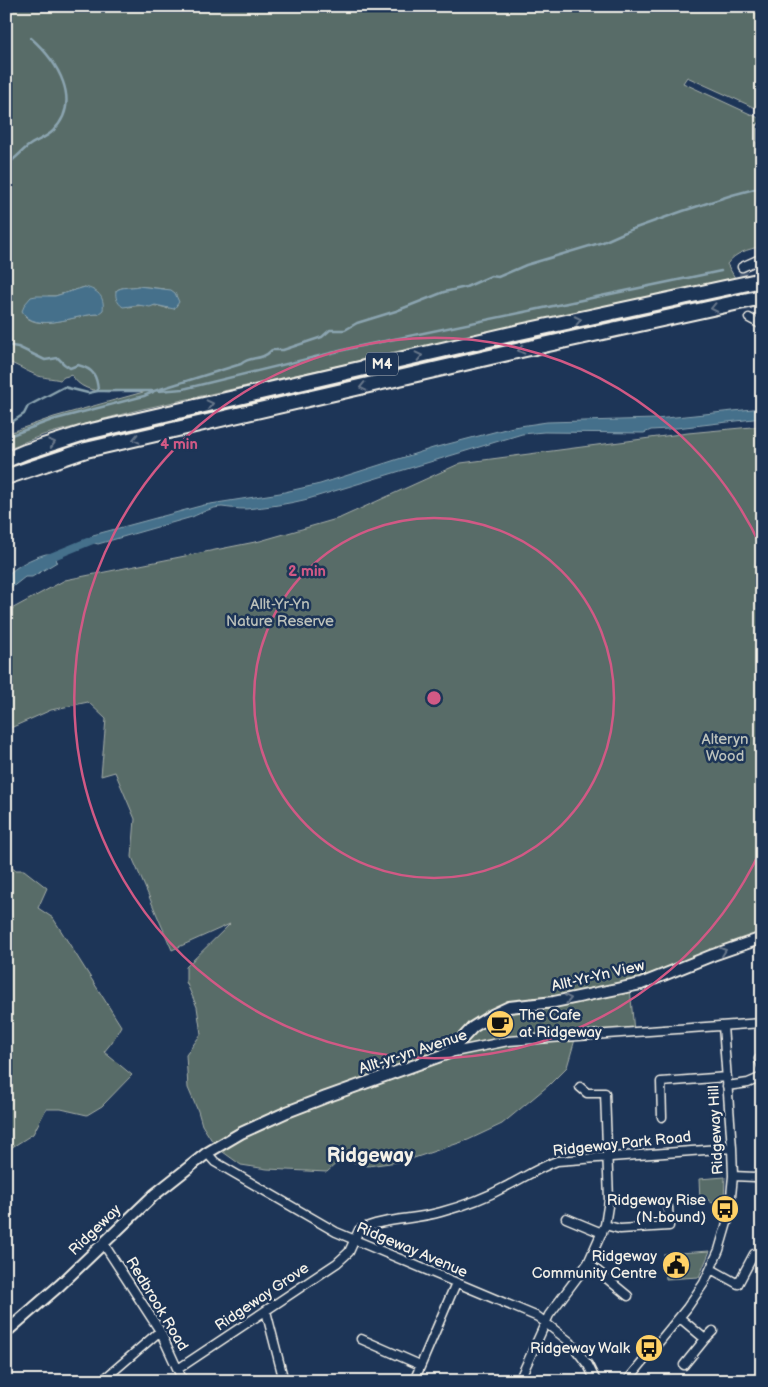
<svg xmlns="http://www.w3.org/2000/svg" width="768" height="1387" viewBox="0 0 768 1387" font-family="'Balsamiq Sans',sans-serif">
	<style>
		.green { fill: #586c67; stroke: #a6aea8; fill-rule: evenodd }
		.water { fill: #45708b; stroke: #8ba4b0 }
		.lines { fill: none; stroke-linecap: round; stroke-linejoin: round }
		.stream { stroke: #8ba4b0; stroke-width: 2.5 }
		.canal { stroke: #45708b; stroke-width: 8 }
		.street-tunnel { stroke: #3d516d; stroke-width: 8; stroke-dasharray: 8 4; stroke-linecap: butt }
		.street-casing { stroke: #f4f1e8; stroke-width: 11 }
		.secondary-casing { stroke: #f4f1e8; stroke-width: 14 }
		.highway-casing { stroke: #f4f1e8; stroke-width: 18 }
		.street { stroke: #1d3557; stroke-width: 8 }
		.secondary { stroke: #1d3557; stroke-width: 10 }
		.highway { stroke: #1d3557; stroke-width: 14 }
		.oneway { stroke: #68778a }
		.ring { fill: none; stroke: #d15985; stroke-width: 2.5 }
		.labels { text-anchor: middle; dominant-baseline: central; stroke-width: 5; stroke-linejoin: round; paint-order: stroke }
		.shield { fill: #1d3557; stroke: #b4b9bc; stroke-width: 1 }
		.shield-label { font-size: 14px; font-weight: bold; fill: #f4f1e8 }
		.park-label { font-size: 15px; fill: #bdc2bb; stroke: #1d3557 }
		.street-label { font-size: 15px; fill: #f4f1e8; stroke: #1d3557 }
		.poi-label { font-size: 15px; fill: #f4f1e8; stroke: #1d3557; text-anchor: end }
		.district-label { font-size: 20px; font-weight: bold; fill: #f4f1e8; stroke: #1d3557 }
		.centre { fill: #d15985; stroke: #1d3557; stroke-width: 2.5 }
		.ring-label { font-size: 15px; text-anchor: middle; font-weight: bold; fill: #d15985; stroke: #1d3557; stroke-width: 5; stroke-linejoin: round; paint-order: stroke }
	</style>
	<rect width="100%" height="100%" fill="#1d3557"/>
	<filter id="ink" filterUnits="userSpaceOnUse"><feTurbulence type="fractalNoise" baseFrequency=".02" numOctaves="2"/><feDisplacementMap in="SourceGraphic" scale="10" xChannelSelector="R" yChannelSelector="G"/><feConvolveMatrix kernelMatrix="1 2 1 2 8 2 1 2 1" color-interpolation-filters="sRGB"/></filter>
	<g filter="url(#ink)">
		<!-- green -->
		<path class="green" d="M6 6H762L761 108 753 107 687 77 683 83 761 119 759 150 762 164V246C747 250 736 252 727 264L735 278 142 409 43 435 6 449V434L54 417 147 391C125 389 85 400 72 375L64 377 60 380C53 378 42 378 36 375 26 371 17 365 6 361ZM138 286 165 289 168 309C160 304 137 305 128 307L116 291C121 286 131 288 138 286ZM85 287 98 314C78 314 40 332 25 316L48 296H55Z
			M762 426V938L630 987 634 1032 576 1036 567 1067 549 1085 502 1124 468 1140 405 1161 368 1166 341 1159 327 1172 267 1169 241 1165 216 1147 202 1125 198 1111 188 1088 186 1055 201 1034 197 1007 186 982V967L230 924 172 950 132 857 135 819 115 772 101 776 106 719 88 702 51 710 6 730V612L65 580 260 541 340 518 461 463 688 433Z
			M6 864 15 870H24L47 888 38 908 53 918 121 1026 112 1042 104 1052 132 1075 102 1106 87 1115 61 1109H46L33 1134 6 1151Z
			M725 1177 724 1202 712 1203 707 1199 700 1200 699 1179Z
			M710 1251 699 1277 666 1279 664 1254Z"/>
		<!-- water -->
		<path class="water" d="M138 286 171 290 175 293 179 302 174 309 155 305 150 307 138 305 123 307C117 303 115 297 116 291 121 286 131 288 138 286Z
			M85 287C97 290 105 296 103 310L98 314C77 314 35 335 22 311L25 304 31 297 36 296H55Z
			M762 408V418L668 429 651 430 644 433 544 432 522 434 308 499C288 504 267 507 246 509 237 509 230 508 222 507 212 507 201 513 192 517L98 544 87 541 93 535 204 505 280 493 320 484 433 448 513 427 547 422 656 419Z
			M46 554H55L57 562 32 577H25L6 592V576C17 566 31 558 46 554Z"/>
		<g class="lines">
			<!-- stream -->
			<path class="stream" d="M6 165C14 160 20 153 27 147 35 140 45 139 53 131 83 101 57 61 31 38
				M6 345 18 347 45 360 58 358 64 364 70 368 78 365C93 369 97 375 98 391H154L241 364C252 355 260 362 272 350H283L322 337 330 330H345L357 323 396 311 444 292 466 287 491 276 498 277 526 265 603 242 630 230 683 211 732 195 762 187
				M158 391 183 389 356 347 721 271
				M6 426 24 414 28 406 64 387 88 393 98 391
				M6 437 52 420 144 396 153 392"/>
			<!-- canal -->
			<path class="canal" d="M46 559 95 539"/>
			<!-- street-tunnel -->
			<path class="street-tunnel" d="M742 267 749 318"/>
			<defs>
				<path id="street" d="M762 127V153
					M742 267 762 258
					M749 318 762 325
					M449 1053 508 1041 762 1023
					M759 1059 762 1066
					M727 1086 748 1083 762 1077
					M662 1117 661 1082 727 1077
					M207 1153 215 1162 336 1232 538 1317 570 1342 588 1365 596 1381
					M733 1176 755 1177 762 1175
					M566 1218 602 1233
					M605 1225 620 1229 669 1226 668 1207
					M103 1243 160 1331 183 1381
					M588 1263 628 1296
					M711 1269 738 1284 754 1254
					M266 1311 284 1381
					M680 1318 705 1339 713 1331
					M361 1339 420 1365
					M684 1365 705 1339
					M178 1369 337 1263 349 1252 359 1230C384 1218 414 1220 441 1212 463 1206 485 1198 505 1187 523 1178 538 1168 557 1161L732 1148
					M102 1381 160 1331
					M414 1381 456 1283
					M519 1381 549 1315 588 1263 605 1225 609 1200 605 1093H587L580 1087
					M627 1381 687 1308 704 1283 719 1250 729 1216 733 1176 732 1148 723 1026"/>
				<path id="secondary" d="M6 1332 60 1285 154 1195 207 1153 241 1133 287 1112 326 1097 449 1053 473 1027 494 1014 509 1007 554 1002 641 984 713 955 762 938"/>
				<path id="highway" d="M6 460 25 452 87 432 520 332 762 280
					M6 477 86 450 521 350 762 297"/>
			</defs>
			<!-- street casing -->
			<use href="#street" class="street-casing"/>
			<!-- secondary casing -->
			<use href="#secondary" class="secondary-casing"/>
			<!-- highway casing -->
			<use href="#highway" class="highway-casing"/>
			<!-- street -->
			<use href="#street" class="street"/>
			<!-- secondary -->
			<use href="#secondary" class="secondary"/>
			<!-- highway -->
			<use href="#highway" class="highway"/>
		</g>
		<!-- one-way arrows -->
		<defs><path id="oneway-chevron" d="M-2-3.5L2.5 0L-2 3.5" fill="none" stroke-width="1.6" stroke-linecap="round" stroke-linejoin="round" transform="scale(1.25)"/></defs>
		<g class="oneway">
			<use href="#oneway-chevron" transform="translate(714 308) rotate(168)"/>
			<use href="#oneway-chevron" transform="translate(578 320) rotate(-12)"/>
			<use href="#oneway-chevron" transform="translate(521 350) rotate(167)"/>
			<use href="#oneway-chevron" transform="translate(419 356) rotate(-13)"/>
			<use href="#oneway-chevron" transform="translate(363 387) rotate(167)"/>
			<use href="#oneway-chevron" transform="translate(210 404) rotate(-13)"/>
			<use href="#oneway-chevron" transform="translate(136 439) rotate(167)"/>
			<use href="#oneway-chevron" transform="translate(52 443) rotate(-17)"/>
			<use href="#oneway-chevron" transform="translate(723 951) rotate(-19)"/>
			<use href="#oneway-chevron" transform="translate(568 999) rotate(-11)"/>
		</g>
	</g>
	<!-- distance rings -->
	<g class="ring">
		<circle cx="434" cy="698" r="180"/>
		<path d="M762 847A360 360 0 1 1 762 549"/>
	</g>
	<!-- icons -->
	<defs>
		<symbol id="cafe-disc" viewBox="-11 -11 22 22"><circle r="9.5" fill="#ffd166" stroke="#1d3557"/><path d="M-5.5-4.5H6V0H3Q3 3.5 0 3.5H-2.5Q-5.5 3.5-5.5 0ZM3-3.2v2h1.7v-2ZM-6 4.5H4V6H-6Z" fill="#111"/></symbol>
		<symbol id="bus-disc" viewBox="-11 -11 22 22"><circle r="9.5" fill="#ffd166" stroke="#1d3557"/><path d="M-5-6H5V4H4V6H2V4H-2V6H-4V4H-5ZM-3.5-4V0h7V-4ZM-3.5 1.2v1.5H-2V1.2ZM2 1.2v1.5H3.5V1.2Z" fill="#111"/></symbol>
		<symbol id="civic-disc" viewBox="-11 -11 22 22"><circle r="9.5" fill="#ffd166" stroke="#1d3557"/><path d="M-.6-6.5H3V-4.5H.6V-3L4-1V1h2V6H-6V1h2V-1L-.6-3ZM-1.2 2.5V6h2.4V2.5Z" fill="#111"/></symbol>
	</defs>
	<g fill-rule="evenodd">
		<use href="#cafe-disc" x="484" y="1008" width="32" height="32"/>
		<use href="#bus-disc" x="709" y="1193" width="32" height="32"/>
		<use href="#civic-disc" x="660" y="1249" width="32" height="32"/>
		<use href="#bus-disc" x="633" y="1332" width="32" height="32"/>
	</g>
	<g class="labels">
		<!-- shield labels -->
		<rect class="shield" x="366" y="352.5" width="32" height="23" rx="4"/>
		<g class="shield-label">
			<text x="382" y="364">M4</text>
		</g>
		<!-- park labels -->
		<g class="park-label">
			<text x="280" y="604">Allt-Yr-Yn<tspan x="280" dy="17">Nature Reserve</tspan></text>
			<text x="725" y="739">Alteryn<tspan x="725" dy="17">Wood</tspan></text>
		</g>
		<!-- street labels -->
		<g class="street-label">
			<text transform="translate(598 976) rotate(-13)">Allt-Yr-Yn View</text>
			<text transform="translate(413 1052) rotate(-18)">Allt-yr-yn Avenue</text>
			<text transform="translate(716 1130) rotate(-93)">Ridgeway Hill</text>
			<text transform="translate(622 1144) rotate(-6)">Ridgeway Park Road</text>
			<text transform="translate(95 1230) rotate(-44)">Ridgeway</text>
			<text transform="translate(412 1250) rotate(23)">Ridgeway Avenue</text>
			<text transform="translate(262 1297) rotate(-34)">Ridgeway Grove</text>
			<text transform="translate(157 1304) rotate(59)">Redbrook Road</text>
		</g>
		<!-- poi labels -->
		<g class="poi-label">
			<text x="519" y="1015" text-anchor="start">The Cafe<tspan x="519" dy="17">at Ridgeway</tspan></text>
			<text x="706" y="1200">Ridgeway Rise<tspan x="706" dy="17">(N-bound)</tspan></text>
			<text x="657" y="1256">Ridgeway<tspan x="657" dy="17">Community Centre</tspan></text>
			<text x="630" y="1348">Ridgeway Walk</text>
		</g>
		<!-- district labels -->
		<g class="district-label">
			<text x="370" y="1156">Ridgeway</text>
		</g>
	</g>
	<circle cx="434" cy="698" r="8" class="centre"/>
	<g class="ring-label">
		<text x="179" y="449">4 min</text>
		<text x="307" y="576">2 min</text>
	</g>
	<!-- margin -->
	<rect width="768" height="1387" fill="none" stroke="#1d3557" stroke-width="25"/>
	<rect x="12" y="12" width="743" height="1362" fill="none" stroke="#f4f1e8" stroke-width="2" filter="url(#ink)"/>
</svg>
